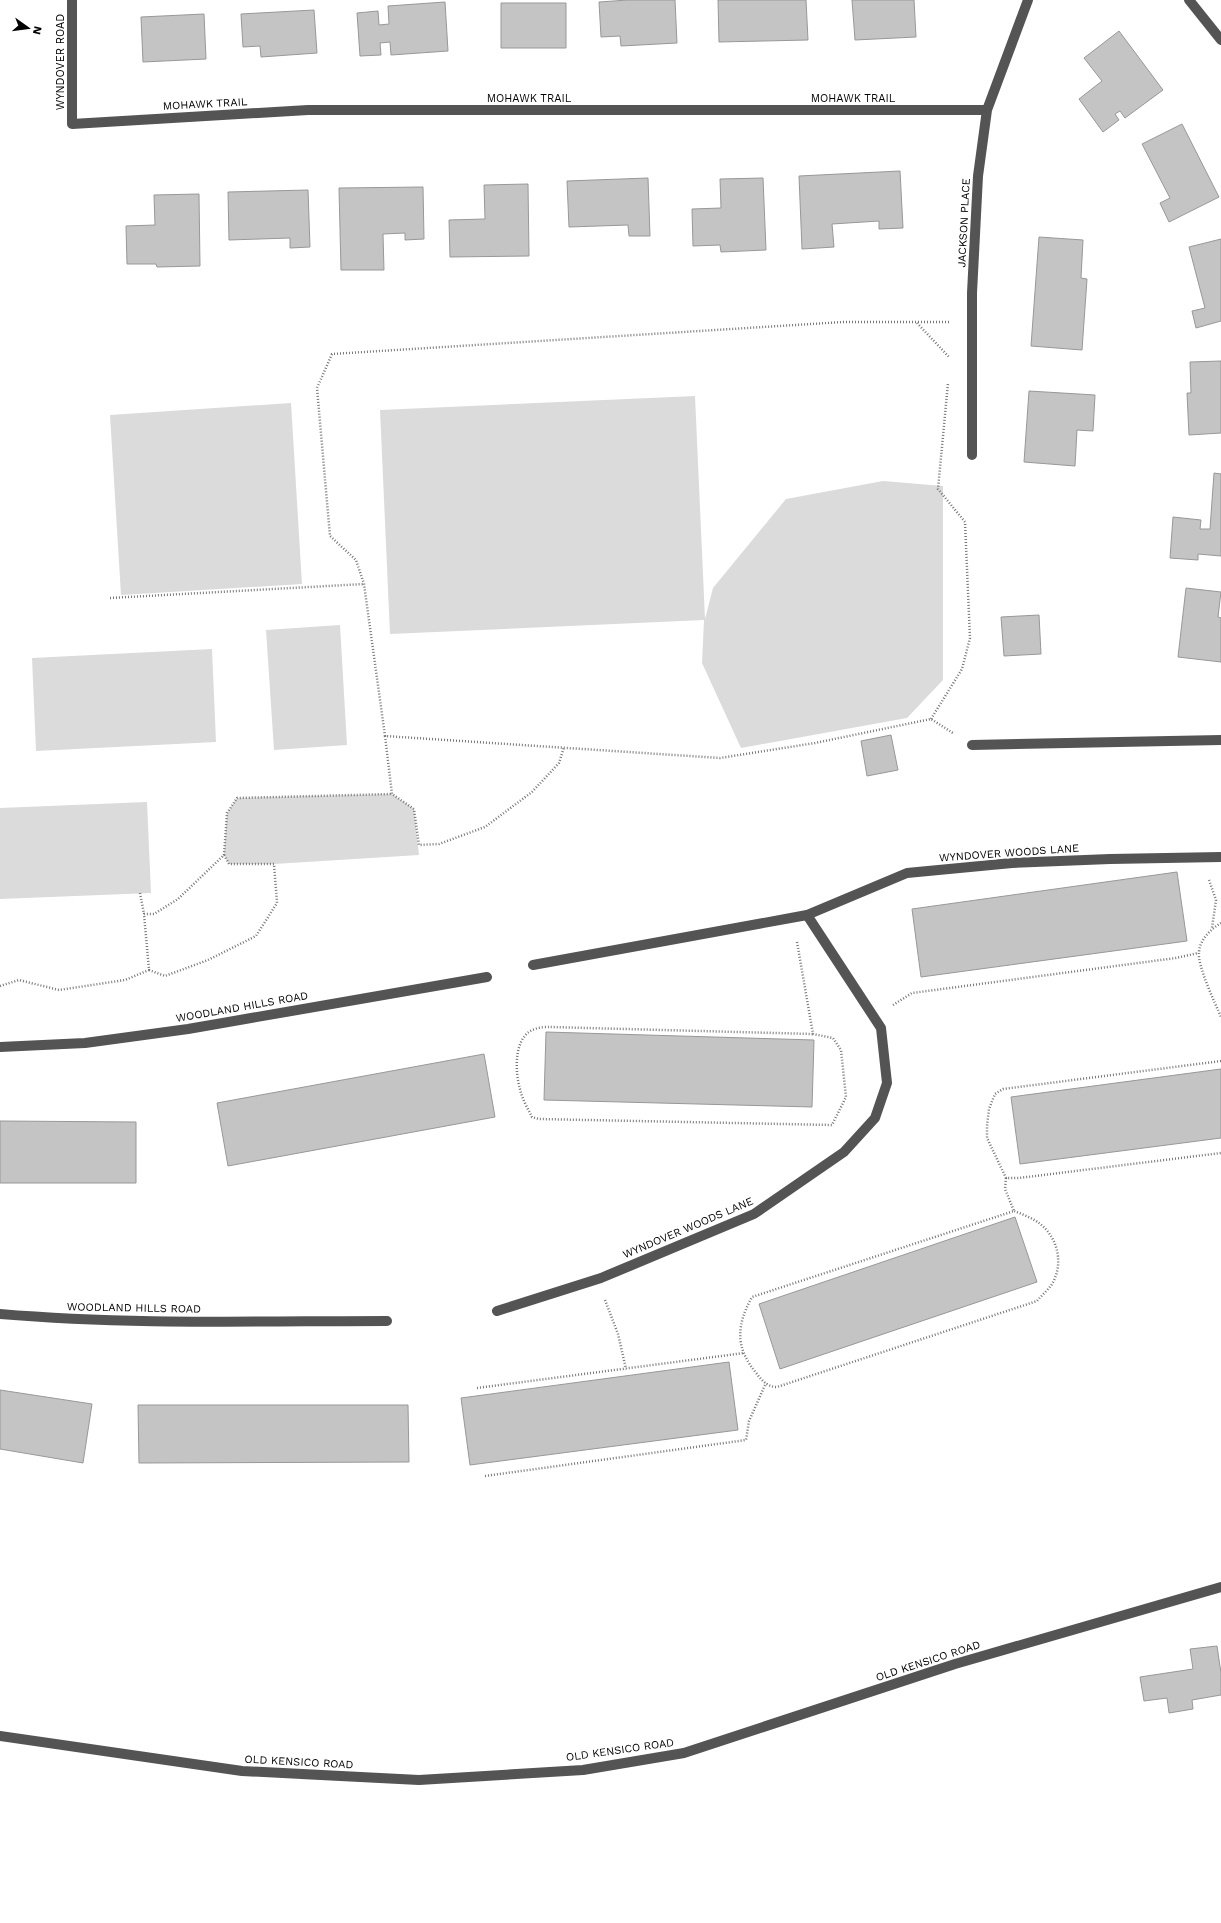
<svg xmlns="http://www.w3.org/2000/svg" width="1221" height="1923" viewBox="0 0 1221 1923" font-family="'Work Sans',sans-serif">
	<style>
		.green { fill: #dbdbdb }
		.building { fill: #c4c4c4; stroke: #989898 }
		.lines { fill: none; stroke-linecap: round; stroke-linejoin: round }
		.path { stroke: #767676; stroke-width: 2.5; stroke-dasharray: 1 2; stroke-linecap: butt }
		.minor { stroke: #545454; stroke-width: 10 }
		.labels { text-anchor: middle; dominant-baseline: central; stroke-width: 4; stroke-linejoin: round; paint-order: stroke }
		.street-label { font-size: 11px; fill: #000; stroke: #fff }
	</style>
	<rect width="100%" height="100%" fill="#fff"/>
	<!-- green -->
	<path class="green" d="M695 396 705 619 713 588 786 499 883 481 943 486V680L907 718 741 748 702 663 704 620 390 634 380 410Z
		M291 403 302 584 121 595 110 415Z
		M340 625 347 745 274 750 266 630Z
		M212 649 216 742 36 751 32 658Z
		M392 794 414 809 419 855 274 864H229L224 855 227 813 237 798Z
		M147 802 151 893 0 899V808Z"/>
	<!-- building -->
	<path class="building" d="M628 0H675L677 43 621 46 620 36 601 37 599 2Z
		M718 0H806L808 40 719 42Z
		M852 0H914L916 37 855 40Z
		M445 2 448 51 391 55 390 42 380 43 381 55 360 56 357 13 378 11 379 25 389 24 388 6Z
		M501 3H566V48H501Z
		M314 10 317 53 261 57 260 46 243 47 241 14Z
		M204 14 206 59 143 62 141 17Z
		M1119 31 1163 90 1125 118 1120 111 1115 114 1119 120 1103 132 1079 99 1102 81 1084 58Z
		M1182 124 1219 197 1169 222 1160 203 1170 198 1142 144Z
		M900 171 903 228 879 229V221L832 224 834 247 802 249 799 176Z
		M648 178 650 236H629L628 225 569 227 567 181Z
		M763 178 766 250 721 252 720 245 693 246 692 209 721 208 720 179Z
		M528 184 529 256 450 257 449 220 485 219 484 185Z
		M423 187 424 239 405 240V233L383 234 384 270H341L339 188Z
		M308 190 310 247 290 248V238L229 240 228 192Z
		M199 194 200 266 157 267 156 264H127L126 226 155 225 154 195Z
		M1039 237 1083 240 1081 278 1087 279 1082 350 1031 346Z
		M1221 239V321L1196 328 1192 311 1205 308 1189 247Z
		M1221 361V433L1189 435 1187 393H1191L1190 362Z
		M1029 391 1095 395 1093 431 1077 430 1075 466 1024 462Z
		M1214 473 1221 474V556L1198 554V560L1170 558 1173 517 1201 520 1200 529H1210Z
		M1186 588 1221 592 1218 617 1221 618V662L1178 657Z
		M1039 615 1041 654 1004 656 1001 617Z
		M891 735 898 770 867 776 861 741Z
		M1177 872 1187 941 921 977 912 909Z
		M546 1032 814 1040 812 1107 544 1100Z
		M484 1054 495 1117 228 1166 217 1103Z
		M1221 1069V1138L1020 1164 1011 1097Z
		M0 1121 136 1122V1183H0Z
		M1015 1217 1037 1282 780 1369 759 1304Z
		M729 1362 738 1430 470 1465 461 1398Z
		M0 1390 92 1404 83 1463 0 1449Z
		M138 1405H408L409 1462 139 1463Z
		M1217 1646 1221 1673V1695L1192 1700 1193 1709 1169 1713 1167 1698 1144 1701 1140 1677 1193 1669 1190 1649Z"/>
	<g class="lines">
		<!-- path -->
		<path class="path" d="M949 322H843L332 354 317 388 330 536 356 560 364 584 385 736 720 758 815 743 931 719 953 733
			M917 323 949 357
			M110 598 364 584
			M931 719 962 669 970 638 965 522 938 489 948 383
			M385 736 392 794 414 809 419 845 439 844 485 827 532 792 559 763 564 747
			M1209 880 1216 900 1212 928
			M140 893 144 914
			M1221 923C1211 929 1200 939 1199 952 1197 965 1215 1003 1221 1017
			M797 942 813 1034 833 1038 841 1050 846 1097 832 1125 539 1119 532 1117C528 1109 522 1099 520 1089 515 1072 513 1036 535 1029 540 1027 546 1027 550 1027L813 1034
			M149 970 165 976 208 960 256 936 277 903 274 864H229L224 855
			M0 986 19 980 59 990 125 980 149 970 144 914H154L178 899 224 855 227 813 237 798 392 794
			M893 1005 912 993 1176 958 1198 953
			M1221 1061 1003 1089 995 1094 989 1109 987 1126V1138L1006 1178H1019L1221 1153
			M1006 1178 1005 1189 1014 1211 752 1297C736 1326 735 1348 757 1374 762 1381 768 1387 777 1387L1037 1301C1042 1295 1048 1290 1052 1284 1064 1264 1058 1237 1039 1223 1032 1218 1022 1214 1014 1211
			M605 1300 618 1334 626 1369
			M477 1388 744 1353
			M485 1476 746 1440 749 1421 766 1383"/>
		<!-- minor -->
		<path class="minor" d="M72 0V124L308 110H987
			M1189 0 1221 40
			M972 455V293L978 176 987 110 1028 0
			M972 745 1221 740
			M533 965 807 915 907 873 1012 863 1110 859 1221 857
			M0 1047 85 1043 188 1029 487 977
			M497 1311 601 1278 754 1214 844 1152 875 1118 887 1083 881 1028 807 915
			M0 1314C129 1325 258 1321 387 1321
			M0 1736 242 1771 419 1780 583 1770 684 1753 955 1664 1221 1587"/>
	</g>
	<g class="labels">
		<!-- street labels -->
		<g class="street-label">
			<text transform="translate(60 62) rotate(-90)">WYNDOVER ROAD</text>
			<text x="529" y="98">MOHAWK TRAIL</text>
			<text x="853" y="98">MOHAWK TRAIL</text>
			<text transform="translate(205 104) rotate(-3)">MOHAWK TRAIL</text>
			<text transform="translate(964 223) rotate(-87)">JACKSON PLACE</text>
			<text transform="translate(1009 853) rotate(-4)">WYNDOVER WOODS LANE</text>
			<text transform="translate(242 1007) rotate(-10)">WOODLAND HILLS ROAD</text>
			<text transform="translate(688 1228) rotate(-23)">WYNDOVER WOODS LANE</text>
			<text transform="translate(134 1308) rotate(1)">WOODLAND HILLS ROAD</text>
			<text transform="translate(928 1661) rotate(-18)">OLD KENSICO ROAD</text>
			<text transform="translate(620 1750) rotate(-8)">OLD KENSICO ROAD</text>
			<text transform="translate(299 1762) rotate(3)">OLD KENSICO ROAD</text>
		</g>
	</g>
	<!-- north arrow -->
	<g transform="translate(28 28) rotate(104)" stroke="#ffffff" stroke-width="3" paint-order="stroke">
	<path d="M0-3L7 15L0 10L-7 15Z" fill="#000000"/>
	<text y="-6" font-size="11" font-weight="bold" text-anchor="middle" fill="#000000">N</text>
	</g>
</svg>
